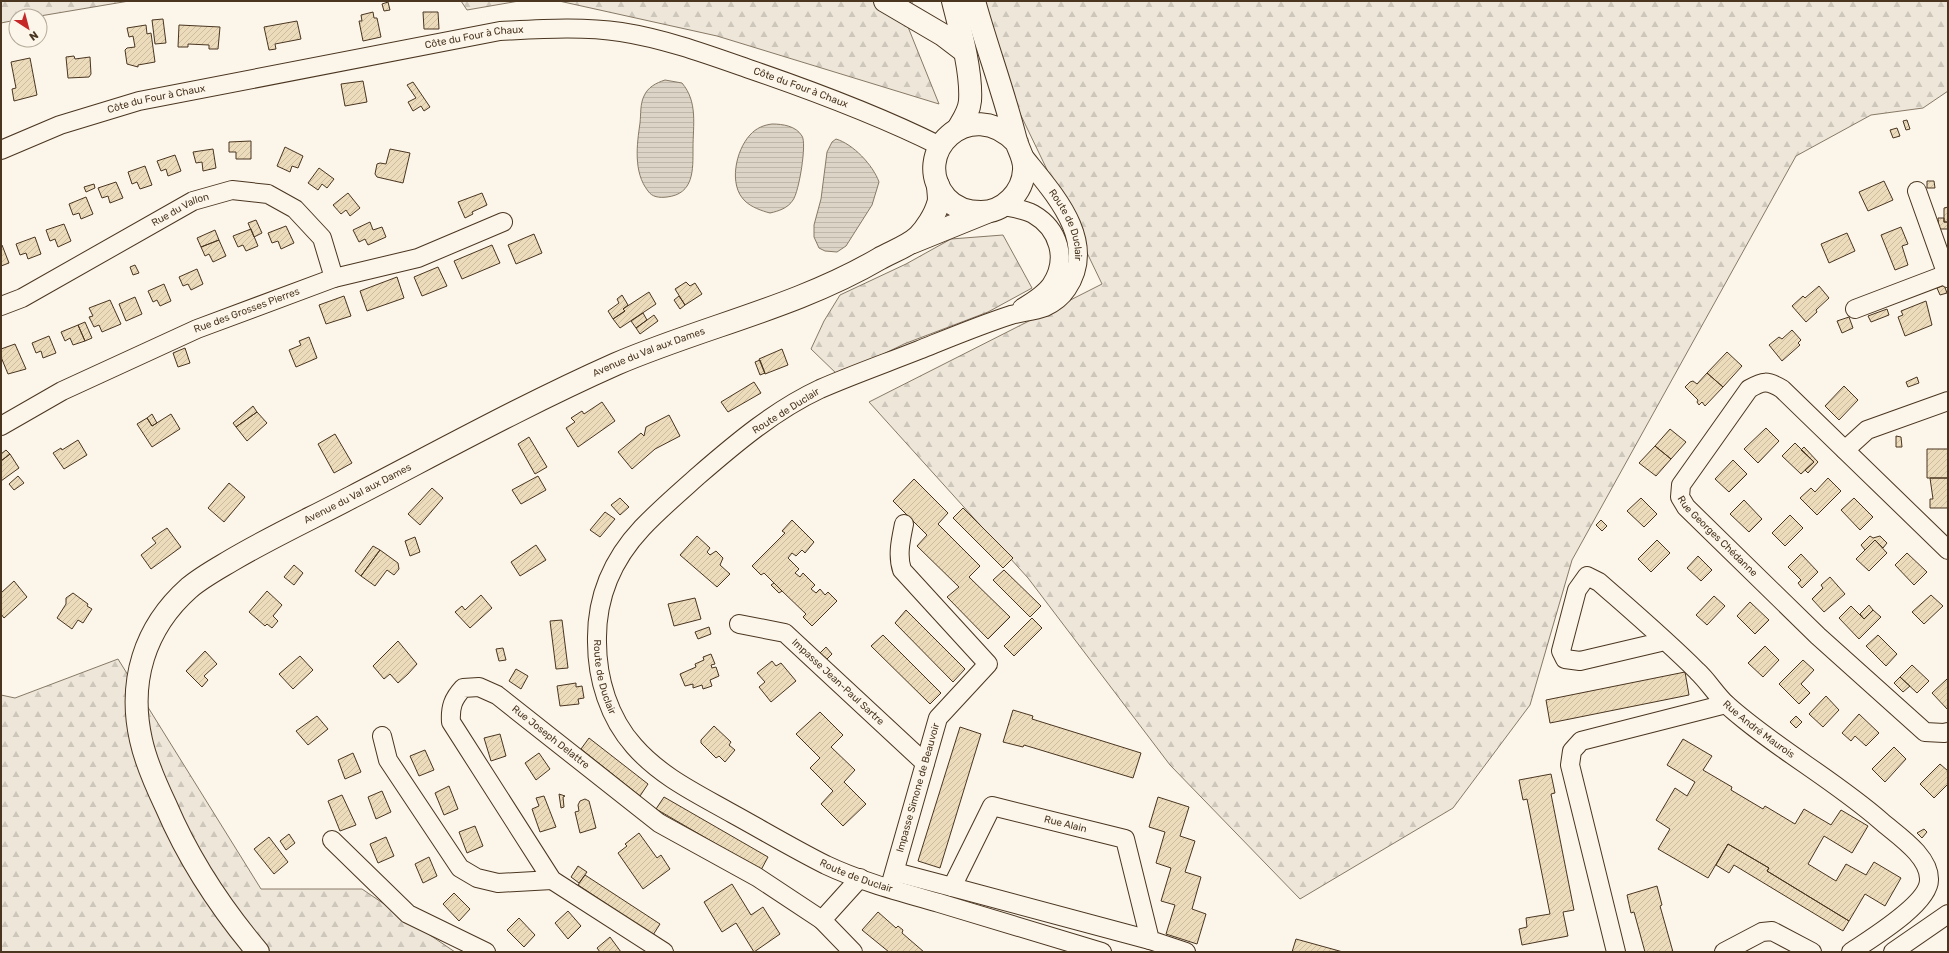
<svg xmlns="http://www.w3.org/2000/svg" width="1949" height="953" viewBox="0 0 1949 953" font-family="Rubik,sans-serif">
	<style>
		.forest { fill: url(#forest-firs); stroke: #887966 }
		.water { fill: url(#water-rules); stroke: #887966 }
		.building { fill: url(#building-hatch); stroke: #4a3520 }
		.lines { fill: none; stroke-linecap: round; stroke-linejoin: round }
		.minor-casing { stroke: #4a3520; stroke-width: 20 }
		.major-casing { stroke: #4a3520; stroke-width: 24 }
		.highway-casing { stroke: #4a3520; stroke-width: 24 }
		.minor { stroke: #fbf6e9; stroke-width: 18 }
		.major { stroke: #fbf6e9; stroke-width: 22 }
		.highway { stroke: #fbf6e9; stroke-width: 22 }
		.labels { text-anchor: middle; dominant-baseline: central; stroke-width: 3; stroke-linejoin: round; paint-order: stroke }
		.street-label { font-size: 10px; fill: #4a3520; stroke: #fbf6e9 }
	</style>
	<defs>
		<pattern id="forest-firs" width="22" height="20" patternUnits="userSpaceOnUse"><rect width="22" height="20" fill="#ede6d9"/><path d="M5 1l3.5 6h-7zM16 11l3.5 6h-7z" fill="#cdc6ba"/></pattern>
		<pattern id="water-rules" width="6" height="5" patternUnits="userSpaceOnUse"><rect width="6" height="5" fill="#dcd4c6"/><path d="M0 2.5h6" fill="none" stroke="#beb7aa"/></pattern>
		<pattern id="building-hatch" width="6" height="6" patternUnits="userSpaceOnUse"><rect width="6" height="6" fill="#ecdcbc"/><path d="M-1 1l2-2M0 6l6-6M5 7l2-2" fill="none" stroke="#ccbda1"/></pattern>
	</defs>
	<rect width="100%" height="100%" fill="#fbf6e9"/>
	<!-- forest -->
	<path class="forest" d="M1 1H129L40 16H16V20L1 23Z
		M461 1H519L467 10Z
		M559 1H913L904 17 939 104 717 36Z
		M983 1H1948V91L1923 108 1871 115 1796 156 1572 560 1530 705 1453 808 1300 899 1170 765 1028 578 869 402 1102 284 1002 76Z
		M1003 235 1032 288 988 312 904 344 839 376 811 349 824 321 840 295 906 264 951 239Z
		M118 659 261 889H362L455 952H1V695L15 698Z"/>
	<!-- water -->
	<path class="water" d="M665 80 682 83C698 102 693 125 693 148 693 170 694 194 667 197 659 198 652 197 648 191 633 172 637 144 640 123 641 114 640 104 644 96 648 87 656 83 665 80Z
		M772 124C783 124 796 126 802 136 807 143 799 192 793 200 788 208 779 211 770 213 762 211 751 207 745 201 728 185 736 150 750 135 756 128 764 125 772 124Z
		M836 139C853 144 873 165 879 182L872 205 846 246 837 252 825 251 819 248 814 237V225L821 199 827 152 832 142Z"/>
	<!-- building -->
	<path class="building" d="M388 2 390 10 384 11 382 4Z
		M373 12 374 18H377L381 37 363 41 359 21H362L361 15Z
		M423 12H438L439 29H424Z
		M163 19 166 43 155 44 152 20Z
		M297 21 301 39 275 44 276 49 269 50 264 27Z
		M146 25 147 34 151 33 155 62 138 65V67L127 64 125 50 127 48 135 47 133 36 129 37 127 28Z
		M179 25 220 27 218 49H209V45L188 44V47H178Z
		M74 56 75 59 90 57 91 74 89 77 68 78 66 57Z
		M30 58 37 95 14 101 12 89 16 88 11 62Z
		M363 81 367 102 345 106 341 84Z
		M413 82 430 107 424 111 421 106 413 111 408 102 416 98 407 85Z
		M1907 120 1910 129 1906 130 1903 121Z
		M1897 128 1900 136 1893 138 1890 130Z
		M251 141V159H236V152H229V142Z
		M285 147 303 156 298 168 292 166 290 172 277 166Z
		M213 149 216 168 203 171 202 162 196 163 193 152Z
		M390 149 410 153 403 183 377 177 375 174 377 164 380 163 386 164Z
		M175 155 181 171 168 176 166 169 161 171 157 161Z
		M145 166 152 185 140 189 137 182 132 184 128 172Z
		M319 168 334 179 327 188 322 184 318 190 308 183Z
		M1884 181 1893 200 1868 211 1859 192Z
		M1927 181H1934L1935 188H1927Z
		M116 182 123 198 110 203 108 196 102 198 98 188Z
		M94 184 95 188 86 192 84 187Z
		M348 193 360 208 350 216 346 210 341 214 333 205Z
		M482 193 487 205 472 212 473 214 465 218 458 202Z
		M86 197 93 214 81 219 79 213 73 215 69 204Z
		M1948 207V222H1944V208Z
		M1938 218H1944V222H1948V229H1939Z
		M256 220 262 233 254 237 248 223Z
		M370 222 373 230 382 227 386 237 368 245 365 239 359 242 353 230Z
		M64 224 71 241 58 247 55 239 50 241 46 230Z
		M286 226 294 243 281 249 278 241 272 243 268 233Z
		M1901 227 1908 244 1902 246 1908 265 1895 270 1881 235Z
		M251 229 258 246 246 251 243 245 238 247 233 236Z
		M215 230 219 240 201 247 197 238Z
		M1847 233 1855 251 1829 263 1821 244Z
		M534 234 542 253 516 264 508 245Z
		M35 237 41 254 28 259 26 253 20 255 16 244Z
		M219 240 226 256 213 262 209 254 205 256 201 247Z
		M2 245 9 263 1 266V245Z
		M492 245 500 263 462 279 454 261Z
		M135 265 139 273 133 275 130 267Z
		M438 267 447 286 422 296 414 277Z
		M197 269 203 284 191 290 188 284 183 286 179 277Z
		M397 277 404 298 367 311 360 291Z
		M686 282 690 286 695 283 702 294 685 305 675 289Z
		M164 284 171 301 160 306 157 300 153 302 148 291Z
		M1944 285 1947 293 1940 295 1937 288Z
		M1819 286 1829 298 1816 310 1817 312 1806 322 1792 306 1803 296 1805 298Z
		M649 292 656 304 620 328 613 319 625 311 623 309Z
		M622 295 628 305 623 309 625 311 613 319 608 311 619 303 617 299Z
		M344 296 351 316 326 324 319 305Z
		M679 296 685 305 680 309 674 300Z
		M135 297 142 314 126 321 119 304Z
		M110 300 121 324 102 332 99 325 94 327 89 317 93 316 89 308Z
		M1926 301 1932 325 1905 336 1898 317 1903 315 1901 311Z
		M1887 309 1889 315 1871 322 1868 316Z
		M643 313 647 320 636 328 631 321Z
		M654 315 658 321 640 334 636 328Z
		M1849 317 1853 328 1842 333 1837 321Z
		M85 322 92 338 85 341 78 325Z
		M78 325 85 341 73 345 70 338 65 341 61 332Z
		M1792 330 1801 340 1798 343 1800 345 1782 361 1769 345 1779 337 1782 339Z
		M49 336 56 353 43 358 41 351 36 353 32 343Z
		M309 337 317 358 296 367 289 350 301 345 299 341Z
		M15 344 26 369 8 374 1 357V349Z
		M185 348 190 363 178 367 173 353Z
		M782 349 788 365 765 374 759 359Z
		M1727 352 1742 366 1723 387 1707 373Z
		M760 360 765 373 760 375 755 362Z
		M1707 373 1723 387 1705 406 1702 402 1699 405 1697 402 1698 400 1685 387 1690 382 1693 381 1697 384Z
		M1917 377 1919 383 1908 387 1906 382Z
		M754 382 761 393 728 412 721 402Z
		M1844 386 1858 400 1839 420 1825 406Z
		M602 402 615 421 578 447 566 428 575 422 571 418 582 411 584 414Z
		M253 406 257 412 236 427 233 423Z
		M257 412 267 423 247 441 236 427Z
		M152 414 157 423 152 426 147 418Z
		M171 414 180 429 152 447 137 424 147 418 152 426Z
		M669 415 680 436 655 449 632 469 618 452 641 433 644 436 646 427Z
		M1766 428 1779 441 1758 463 1744 449Z
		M1670 429 1686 442 1671 459 1655 446Z
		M335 434 352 463 334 473 318 444Z
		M1896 436 1901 437 1902 447H1896Z
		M529 437 547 467 535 474 518 444Z
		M78 440 87 455 64 469 53 453 61 448 62 450Z
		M1795 443 1814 462 1801 474 1782 456Z
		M1655 446 1671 459 1656 476 1639 463Z
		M1804 447 1818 462 1808 473 1805 470 1814 462 1801 450Z
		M1927 449H1948V478H1927Z
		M6 450 10 454 1 461V454Z
		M10 454 19 468 1 481V461Z
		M1733 460 1747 474 1729 492 1715 479Z
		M18 476 24 483 14 490 9 484Z
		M538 476 546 490 521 504 512 490Z
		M1828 478 1841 491 1817 515 1800 498 1811 488 1815 492Z
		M1930 478H1948V508H1930V499H1933Z
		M914 479 948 513 938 524 980 566 969 577 1010 617 988 639 947 597 959 587 917 546 927 535 893 501Z
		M229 483 245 497 224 522 208 508Z
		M432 488 443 498 420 525 408 514Z
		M620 498 629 507 620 515 611 505Z
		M1641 498 1657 514 1644 527 1627 511Z
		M1854 498 1873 517 1860 530 1841 510Z
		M1744 500 1762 519 1749 532 1730 514Z
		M963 508 1013 558 1003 568 953 518Z
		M605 512 615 519 600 537 590 530Z
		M1790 515 1803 528 1785 546 1772 533Z
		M792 520 814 542 805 553 802 550 796 556 792 553 788 558 799 569 795 573 800 577 803 573 815 585 811 589 816 593 820 589 825 595 828 592 837 601 812 626 803 617 806 614 782 591 764 573 761 575 752 566 785 533 782 531Z
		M1601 520 1607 526 1602 531 1596 525Z
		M167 528 181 547 151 569 141 555 156 543 152 538Z
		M697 536 710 548 707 552 710 555 716 551 723 558 720 565 730 574 717 587 680 555Z
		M1870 536 1873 538 1880 536 1887 543 1883 548 1875 540 1865 550 1861 545Z
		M415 537 420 552 410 556 405 541Z
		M1657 540 1670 553 1651 572 1638 559Z
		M1875 540 1887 553 1869 571 1856 559Z
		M536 545 546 560 520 576 511 562Z
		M373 546 380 550 361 576 355 571Z
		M380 550 398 563 399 569 394 575 387 570 375 586 361 576Z
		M1907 553 1927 572 1914 585 1895 565Z
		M1801 554 1818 572 1802 588 1798 583 1801 580 1788 567Z
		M1698 556 1712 570 1701 581 1687 568Z
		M294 565 303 573 294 585 284 577Z
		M1004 570 1041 606 1030 617 993 580Z
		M1830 577 1845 594 1824 612 1812 599 1823 588 1821 585Z
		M14 581 27 597 4 618 1 614V593Z
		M774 583 782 591 779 593 771 585Z
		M267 591 282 605 273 616 278 621 272 628 267 624 265 626 249 612Z
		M73 593 88 604 87 606 92 609 83 623 78 620 72 629 57 618 66 604V598Z
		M481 595 492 608 470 628 455 612 462 606 465 610Z
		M1931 595 1943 606 1924 624 1912 612Z
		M1714 596 1725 606 1707 625 1696 615Z
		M695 598 701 619 674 626 668 604Z
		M1750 602 1769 620 1755 634 1737 616Z
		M1869 605 1873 610 1864 619 1860 614Z
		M1851 606 1864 619 1873 610 1881 617 1859 639 1839 618Z
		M906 610 965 669 953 682 895 623Z
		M1032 618 1042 628 1014 656 1004 646Z
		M562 620 568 668 556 669 550 621Z
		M709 627 711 634 698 639 695 632Z
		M883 635 941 693 930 704 871 646Z
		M1878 635 1897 654 1886 666 1866 646Z
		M398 641 417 664 408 674 398 683 390 674 384 679 373 666Z
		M1765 646 1779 660 1763 677 1748 663Z
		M826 647 832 654 824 662 818 655Z
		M503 648 506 660 499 661 496 649Z
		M205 651 217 664 204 676 208 680 202 687 186 671Z
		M711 654 715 664 711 665 712 668 716 667 719 676 710 680 712 686 703 689 702 685 693 688V684L685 686 680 674 696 667 695 664 704 660 703 657Z
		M300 656 313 670 293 689 279 674Z
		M1803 660 1814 670 1801 684 1810 693 1799 704 1779 684Z
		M772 661 776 666 781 663 796 681 771 702 759 687 765 682 757 673Z
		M1912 665 1929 681 1917 693 1900 677Z
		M516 669 528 676 521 689 509 681Z
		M1685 672 1689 695 1550 723 1546 700Z
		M1900 677 1910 686 1903 692 1894 683Z
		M1947 679 1948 680V710L1932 693Z
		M576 683V687L582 686 584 698 578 699 579 704 560 706 557 686Z
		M1826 696 1839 710 1823 727 1809 714Z
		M1013 710 1033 716 1032 719 1141 753 1133 778 1024 745 1023 747 1003 742Z
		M820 712 843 735 831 747 855 770 844 782 866 804 843 826 821 804 833 791 810 768 820 758 796 734Z
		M1859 714 1879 733 1866 746 1855 736 1851 741 1842 733Z
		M317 716 328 729 308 745 296 731Z
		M1796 716 1802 722 1796 728 1790 722Z
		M714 726 731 742 729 745 735 750 725 762 719 756 716 758 701 743V740Z
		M960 727 981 734 940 868 918 861Z
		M500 734 506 756 491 761 484 738Z
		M589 738 648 784 640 796 581 749Z
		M1683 739 1712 756 1703 770 1732 787 1731 790 1763 809 1765 806 1795 824 1804 809 1831 825 1841 810 1868 826 1852 853 1824 836 1808 864 1836 881 1846 864 1866 875 1874 862 1901 878 1885 906 1865 894 1849 921 1767 871 1769 868 1728 844 1708 878 1658 849 1670 829 1656 820 1675 788 1687 796 1695 782 1667 765Z
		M1894 747 1906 759 1885 782 1872 769Z
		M425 750 434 770 419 776 410 756Z
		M353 753 361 772 345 779 338 760Z
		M539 753 550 769 536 780 525 763Z
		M1940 764 1948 771V784L1934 798 1920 784Z
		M1551 774 1555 793 1551 794 1574 910 1563 912 1568 936 1522 945 1519 929 1527 927 1526 918 1550 914 1527 799 1523 800 1519 780Z
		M449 786 458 809 444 815 435 793Z
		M382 791 391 812 376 819 368 797Z
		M559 794 565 796 563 797 564 807 561 808Z
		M342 795 356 825 340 831 328 801Z
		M544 796 556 827 540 832 532 809 539 806 536 798Z
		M664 797 768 857 761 870 656 809Z
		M1158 797 1189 807 1180 836 1195 841 1185 872 1201 877 1192 909 1206 914 1197 944 1166 934 1175 905 1161 901 1171 868 1156 863 1165 832 1149 827Z
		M585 799 589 801 596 828 580 833 575 812 579 811 578 805 580 801Z
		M475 826 483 846 467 853 459 832Z
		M1924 829 1927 832 1922 838 1917 833Z
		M639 833 657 858 661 855 670 869 643 889 618 853 627 846 625 844Z
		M289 834 295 843 286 850 280 841Z
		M269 837 288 862 274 874 254 849Z
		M386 837 394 856 378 863 370 844Z
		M1728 844 1769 868 1767 871 1849 921 1843 931 1734 865 1729 873 1716 865Z
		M429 857 437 876 423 883 415 864Z
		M578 866 587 872 579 883 571 877Z
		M585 875 660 924 653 935 578 885Z
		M732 884 751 915 763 907 780 934 754 952 736 923 722 932 704 902Z
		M1657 886 1662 905 1660 906 1673 952H1645L1634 912 1631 913 1627 895Z
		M454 893 470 909 459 921 443 904Z
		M568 911 581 926 568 939 555 923Z
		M878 912 896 928 898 926 903 930 902 933 924 952H889L862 930Z
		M519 918 535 935 524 947 507 930Z
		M610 937 621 952H600L597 948Z
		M1296 939 1343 952H1292Z"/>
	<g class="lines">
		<defs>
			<g id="minor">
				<path id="s1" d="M1 150 60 125 139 101 500 31C540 29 582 26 621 32 666 39 709 55 752 70 816 92 880 116 940 146"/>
				<path id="s2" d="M1022 154C1051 191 1100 240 1067 289 1061 298 1054 303 1045 307 1034 311 1022 312 1011 315 980 325 949 338 919 350 886 363 852 375 820 389 775 410 736 443 699 475 680 492 660 509 642 528 612 560 596 598 597 642 597 679 609 718 634 746 661 777 698 794 733 814 764 831 794 849 826 865 862 882 901 892 939 903 993 919 1047 936 1102 952"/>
				<path d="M1917 191 1948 278"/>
				<path d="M1003 206C1013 208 1024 209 1033 214 1059 229 1068 259 1051 285 1044 295 1032 302 1022 308"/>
				<path id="s3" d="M1 306 22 298 193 201 232 190 268 194 295 209 322 238 334 278"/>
				<path d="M1855 309 1947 274"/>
				<path id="s4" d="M1 426 62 391 197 329 334 278 418 258 503 222"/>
				<path d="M1845 450 1867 430 1948 401"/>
				<path id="s5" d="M1948 550 1782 389C1767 380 1763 381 1749 389L1681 485 1680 497 1686 507 1818 636 1925 732 1944 733 1948 732"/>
				<path id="s6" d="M739 624 785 633 925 763"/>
				<path id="s7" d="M1665 641 1580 661 1565 659 1561 651 1577 590 1587 576 1599 582C1632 611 1666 640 1697 671 1708 681 1716 695 1727 705 1775 748 1833 779 1881 821 1897 835 1930 856 1929 880 1929 904 1870 939 1851 952"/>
				<path d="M382 736 388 760 460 868 477 878 498 883 552 880"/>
				<path d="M332 840 408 914 486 952"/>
				<path id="s8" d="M895 872 952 887 992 806 1125 839 1150 940 1186 952"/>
				<path id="s9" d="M891 883 938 718 988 664 902 570C897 555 901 539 904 524"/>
				<path d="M952 887 1150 940"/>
				<path id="s10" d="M664 952 552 880 451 722C450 707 453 699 463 688L479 687 497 695 659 823 757 877 822 920"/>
				<path d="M853 952 822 920 860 878"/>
				<path d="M1616 952 1570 765 1572 751 1581 741 1726 704"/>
				<path d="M1724 952 1762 932 1772 931 1812 952"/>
				<path d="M1893 952 1948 914"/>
			</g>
			<g id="major">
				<path d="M953 1C960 29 972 72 970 101 969 112 963 120 958 129"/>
				<path d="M974 1C987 48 1004 93 1016 141 1019 151 1025 159 1024 170 1023 192 1004 212 981 212 968 212 955 208 946 198 908 154 970 93 1017 143"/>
				<path d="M913 242 987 212"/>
				<path id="s11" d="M258 952C220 907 189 860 166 806 156 785 146 763 141 740 128 682 144 628 189 588 202 577 217 569 232 560 271 537 312 518 352 497 439 452 526 404 616 364 702 327 797 307 879 259 891 252 907 247 918 237 926 229 935 215 938 204 940 199 938 191 938 185"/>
			</g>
			<path id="highway" d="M885 1 943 35 964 51"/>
		</defs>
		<!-- minor casing -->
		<use href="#minor" class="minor-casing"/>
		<!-- major casing -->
		<use href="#major" class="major-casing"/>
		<!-- highway casing -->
		<use href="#highway" class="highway-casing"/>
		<!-- minor -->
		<use href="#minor" class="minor"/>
		<!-- major -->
		<use href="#major" class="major"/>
		<!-- highway -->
		<use href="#highway" class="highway"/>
	</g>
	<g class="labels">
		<!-- street labels -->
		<g class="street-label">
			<text stroke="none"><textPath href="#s1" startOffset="488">Côte du Four à Chaux</textPath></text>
			<text stroke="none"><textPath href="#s1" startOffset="824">Côte du Four à Chaux</textPath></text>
			<text stroke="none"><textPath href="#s1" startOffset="164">Côte du Four à Chaux</textPath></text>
			<text stroke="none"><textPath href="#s3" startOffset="204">Rue du Vallon</textPath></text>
			<text stroke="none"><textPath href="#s2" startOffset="85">Route de Duclair</textPath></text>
			<text stroke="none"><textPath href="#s4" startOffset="272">Rue des Grosses Pierres</textPath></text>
			<text stroke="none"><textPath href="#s11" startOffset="929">Avenue du Val aux Dames</textPath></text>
			<text transform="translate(786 411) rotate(-32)">Route de Duclair</text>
			<text stroke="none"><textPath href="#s11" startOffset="605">Avenue du Val aux Dames</textPath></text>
			<text stroke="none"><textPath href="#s5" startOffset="451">Rue Georges Chédanne</textPath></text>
			<text stroke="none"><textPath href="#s2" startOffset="811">Route de Duclair</textPath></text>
			<text stroke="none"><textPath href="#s6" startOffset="119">Impasse Jean-Paul Sartre</textPath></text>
			<text stroke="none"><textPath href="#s7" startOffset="423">Rue André Maurois</textPath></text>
			<text stroke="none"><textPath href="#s10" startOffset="462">Rue Joseph Delattre</textPath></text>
			<text stroke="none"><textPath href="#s9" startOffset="99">Impasse Simone de Beauvoir</textPath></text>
			<text stroke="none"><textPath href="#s8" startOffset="225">Rue Alain</textPath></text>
			<text stroke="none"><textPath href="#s2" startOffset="1147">Route de Duclair</textPath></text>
		</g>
	</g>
	<!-- border -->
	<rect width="1949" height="953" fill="none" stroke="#4a3520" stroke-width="4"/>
	<!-- north arrow -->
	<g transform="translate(28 28) rotate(144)"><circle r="19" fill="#fbf6e9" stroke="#b4a999"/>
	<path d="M0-3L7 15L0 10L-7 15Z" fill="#c62828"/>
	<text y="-6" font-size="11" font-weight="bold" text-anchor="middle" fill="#4a3520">N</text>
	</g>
</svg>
